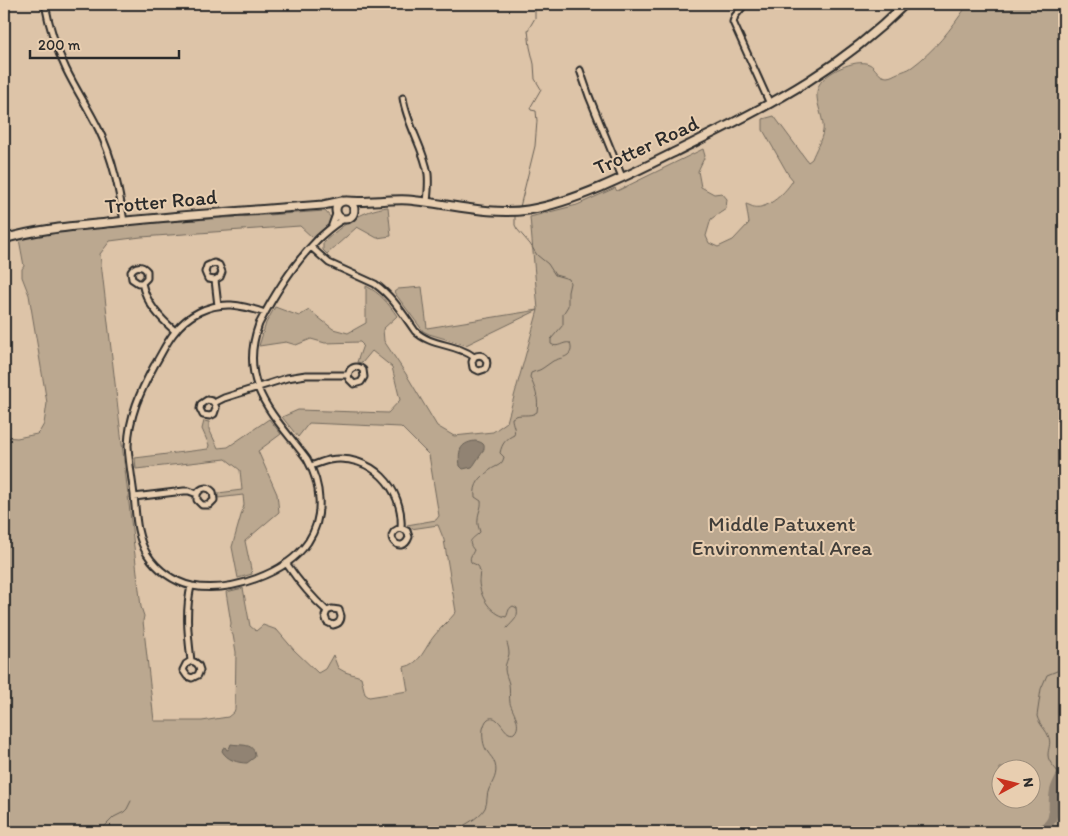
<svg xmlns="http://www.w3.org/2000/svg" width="1068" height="836" viewBox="0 0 1068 836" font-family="Itim,sans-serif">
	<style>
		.green { fill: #bba890; stroke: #736a5e; fill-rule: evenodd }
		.water { fill: #918373; stroke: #686056 }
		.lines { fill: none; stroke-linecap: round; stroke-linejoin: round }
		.stream { stroke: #686056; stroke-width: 1 }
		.river { stroke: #918373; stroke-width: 9 }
		.street-casing { stroke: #2b2b2b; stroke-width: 9 }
		.secondary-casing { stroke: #2b2b2b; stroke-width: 11 }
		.street { stroke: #e8ceb0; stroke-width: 5 }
		.secondary { stroke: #e8ceb0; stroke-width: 7 }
		.labels { text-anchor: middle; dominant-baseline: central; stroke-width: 4; stroke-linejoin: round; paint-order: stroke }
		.street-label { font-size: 21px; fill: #2b2b2b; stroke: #e8ceb0 }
		.park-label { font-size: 21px; fill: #413e3a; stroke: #e8ceb0 }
	</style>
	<rect width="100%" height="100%" fill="#ddc4a8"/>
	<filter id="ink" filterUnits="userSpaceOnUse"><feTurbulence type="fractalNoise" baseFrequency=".02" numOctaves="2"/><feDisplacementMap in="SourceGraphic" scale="10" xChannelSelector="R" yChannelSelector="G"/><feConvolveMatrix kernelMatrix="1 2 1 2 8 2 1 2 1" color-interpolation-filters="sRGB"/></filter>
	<g filter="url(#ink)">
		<!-- green -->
		<path class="green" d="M966 4H1064V832H4V437L17 438 37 434 40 431 44 424 47 403 29 295 22 277V269L24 266 19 239 44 234 139 224 325 211 332 219 331 222 313 238 300 226 141 237 110 241 100 254 141 607 144 616 143 621 154 721H202L228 717 234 712 235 709 236 652 233 635 230 630 231 623 226 592 243 588 250 626 256 631 263 625 277 630 294 650 318 673 325 669 333 655 338 668 345 672 361 677 365 694 369 697 408 691 404 667C421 664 425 647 434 636 441 627 449 621 456 612L444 540 438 525 411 529 407 525 436 520 439 516 429 455 401 427 309 423 298 437 282 417 298 410 388 413 400 400 392 367 372 351 362 363 357 362 363 345 360 342 325 343 311 339 296 345 286 342 259 346 266 323 275 307 299 316 309 310 333 329 348 333 366 323V286C380 293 388 303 397 316L383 329 384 341 406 374 437 426 454 436 493 432 507 422 538 310 466 345 429 334 423 331 394 292 398 289 422 287 427 328 538 310 530 217 577 205 615 188 617 191 703 149 705 156 698 171 701 187 714 194 722 193 727 199 726 209 711 219 706 236 709 243 718 247 733 240 749 223 746 204C747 204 753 207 754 207 768 210 787 191 793 180L788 174 763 130V119L774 116 808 162 812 159C815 151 822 139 823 131 825 117 812 99 819 85 825 73 855 58 869 64 876 67 878 77 887 77 891 77 895 74 898 73 903 71 908 70 912 67 934 51 951 29 966 7ZM1000 768H1030V798H1000Z
			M388 207 391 236 377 238 357 227 327 254 323 250V243C342 225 362 210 388 207Z
			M269 419 281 434 258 451 277 494 279 512 245 541 252 574 238 578 232 547 244 505 243 495 218 498V493L242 490 240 470 226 459 136 469 135 458 208 449 209 445 202 429 204 421 209 422V429L218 448 228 447Z"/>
		<!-- water -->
		<path class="water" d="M475 441C492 443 481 454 477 460 475 463 474 465 472 467L463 469 460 466C458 452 459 443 475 441Z
			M231 744C241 746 255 742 255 757L247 763C238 763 227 760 222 751L223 748 225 747 227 750 229 749Z"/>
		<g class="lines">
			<!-- stream -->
			<path class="stream" d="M520 207 535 146 537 121 536 111 531 110 530 108 541 89 535 79 534 64 530 47 528 30 535 18V4
				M507 628C513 621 519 618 517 608L513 606C507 609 509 613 506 617 491 614 480 597 479 582 479 578 481 569 478 566 476 564 473 564 471 562 469 557 472 555 474 550 465 540 475 538 480 532 479 528 477 524 478 519 478 512 482 508 481 501L475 497C473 484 481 477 490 470 497 465 502 466 504 457L500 453C502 443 506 439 514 435 516 429 512 424 512 418 520 412 529 418 537 412 539 398 535 388 530 377L531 373C535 371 539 371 543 368 546 366 550 363 553 361 562 357 575 357 570 343 563 341 558 349 551 344V339L563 325V314L568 306V292L570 283 569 279 555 275 548 264 537 255 530 244 517 229 515 225V216
				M1061 776C1057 769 1048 763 1048 755 1048 749 1051 744 1049 738 1047 730 1039 725 1037 716L1041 689 1047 675 1057 671 1064 665
				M102 832 103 828 114 817 124 812 127 809 131 801
				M452 832C461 827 480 818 485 808 488 802 486 795 489 789 493 781 498 774 495 764 494 759 490 756 487 751 483 746 482 735 483 729 484 726 485 721 488 719 497 713 503 730 509 733 511 734 514 734 515 732 522 724 512 711 510 703 509 697 510 690 509 684 508 679 505 674 505 669 505 664 508 659 509 654 509 650 508 646 507 643"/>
			<!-- river -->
			<path class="river" d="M1039 832C1059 819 1051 812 1054 793 1055 784 1062 776 1064 767"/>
			<defs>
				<path id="street" d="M45 4C49 26 56 48 66 69 76 90 89 109 99 130 113 159 119 189 124 222
					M745 4 735 16 733 22 770 104
					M580 70 589 96 622 177
					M403 98C407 125 424 148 428 174 429 184 428 193 427 202
					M332 225 336 214
					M311 247 329 263 375 284C392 296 403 314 415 331 431 347 456 343 474 357 483 352 490 360 485 369L479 371 473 368 472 362 474 357
					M215 280 220 277 222 272 219 265 214 263 207 266 205 272 208 279 215 280 218 306
					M142 283 147 278V271C142 265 135 265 131 272L132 279 138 283H142C146 303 160 318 175 331
					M265 313C254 309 243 306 231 305 209 304 187 315 174 333 166 343 161 355 154 366 140 392 129 416 128 446 129 462 132 479 134 495 136 515 136 535 147 554 157 570 174 582 192 586 230 593 286 574 308 542 325 516 321 484 307 459 274 415 237 384 259 324 275 293 294 263 319 238 327 231 334 224 344 219
					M214 403 212 401 207 400 201 404 200 409 203 415 210 416 214 414 216 408 214 403 224 398 287 378 306 375H348L350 370C354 366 359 366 363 370L364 377 361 382 354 384 349 379 348 375
					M311 466C317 464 323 461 329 460 371 453 404 488 401 528L407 531 409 537C402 557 380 534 401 528
					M134 497 184 491H189L197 494C201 487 208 486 213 492L214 500 209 505H202L197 500V494
					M286 563C299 582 310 596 327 611L325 616 327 622 333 625C339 624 341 621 341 616L339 610 332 609 327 611
					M191 661 186 664 183 670 187 676 192 678 198 675 200 670C199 664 196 662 191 661 188 634 185 613 191 586"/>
				<path id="secondary" d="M336 210a9 9 0 1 1 18 0a9 9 0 1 1-18 0Z
					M347 201C367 203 387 199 408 200 446 203 490 216 528 210 576 202 631 174 675 152 719 130 765 108 808 81 843 59 876 33 905 4
					M4 239C41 228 79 226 117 222 186 215 254 210 323 205L342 201"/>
			</defs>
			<!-- street casing -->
			<use href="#street" class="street-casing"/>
			<!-- secondary casing -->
			<use href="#secondary" class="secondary-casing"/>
			<!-- street -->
			<use href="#street" class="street"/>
			<!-- secondary -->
			<use href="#secondary" class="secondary"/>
		</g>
	</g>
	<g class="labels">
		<!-- street labels -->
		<g class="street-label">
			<text transform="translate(646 145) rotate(-25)">Trotter Road</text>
			<text transform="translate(161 201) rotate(-5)">Trotter Road</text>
		</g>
		<!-- park labels -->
		<g class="park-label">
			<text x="782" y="523">Middle Patuxent<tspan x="782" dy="24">Environmental Area</tspan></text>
		</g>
	</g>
	<!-- margin -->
	<rect width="1068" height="836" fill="none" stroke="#e8ceb0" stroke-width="20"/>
	<rect x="10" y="10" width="1048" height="816" fill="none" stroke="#2b2b2b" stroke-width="2" filter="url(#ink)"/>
	<!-- north arrow -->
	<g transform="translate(1016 784) rotate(83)"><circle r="24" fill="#e8ceb0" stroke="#9c8d7b"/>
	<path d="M0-4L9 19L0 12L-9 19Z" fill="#c8321e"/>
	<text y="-8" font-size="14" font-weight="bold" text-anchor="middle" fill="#2b2b2b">N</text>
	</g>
	<!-- scale -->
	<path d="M30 50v8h149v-8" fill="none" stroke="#2b2b2b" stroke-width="2.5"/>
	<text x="38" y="50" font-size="15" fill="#2b2b2b" stroke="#e8ceb0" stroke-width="4" paint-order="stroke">200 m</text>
</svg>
